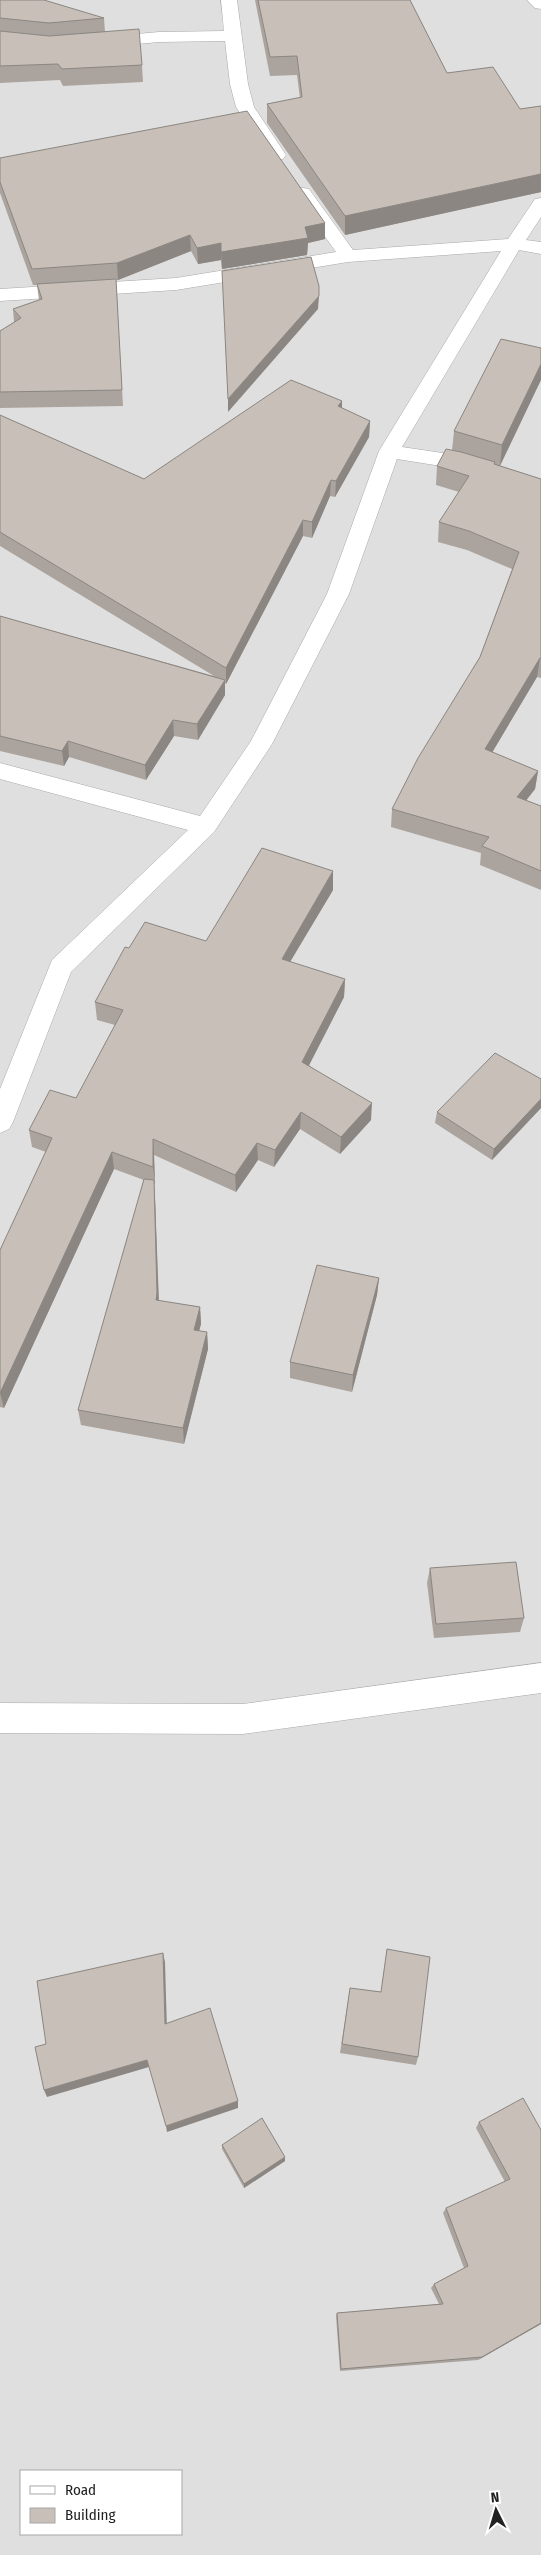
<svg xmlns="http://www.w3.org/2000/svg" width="541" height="2555" viewBox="0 0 541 2555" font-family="'Fira Sans Condensed',sans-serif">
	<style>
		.residential { fill: #e0dfdf; fill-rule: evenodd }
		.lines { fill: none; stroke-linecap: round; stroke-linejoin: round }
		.minor-casing { stroke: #a9a9a9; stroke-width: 1 }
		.minor { fill: #fff; fill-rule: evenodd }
		.wall { fill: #aba49e }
		.shaded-wall { fill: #8b8681 }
		.building { fill: #c7bfb8; stroke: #8b8681 }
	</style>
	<rect width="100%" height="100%" fill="#f2efe9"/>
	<!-- residential -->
	<path class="residential" d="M0 0H541V2555H0ZM21 2471H181V2534H21Z"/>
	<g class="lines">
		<defs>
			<path id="minor" d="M221 0H237L248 84 254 107 286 155 283 159H271L236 107 230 84 225 41 159 42 104 47 98 46 96 42 98 38 104 37 159 32 224 31Z
				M527 0H541V9L535 8Z
				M303 188 309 189 353 250 508 239 535 199 541 198V217L526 240 541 242V254L519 250 402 447 463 456 541 481V495L460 469 397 459 349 594 272 744 214 832 71 972 13 1122 9 1129 0 1133V1089L52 960 188 830 0 779V763L200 816 251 741 327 594 379 451 501 251 348 262 176 290 0 301V289L176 278 336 252 294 193 297 189Z
				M541 1663V1693L243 1734 0 1733V1703L243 1704Z"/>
		</defs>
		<!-- minor casing -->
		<use href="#minor" class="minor-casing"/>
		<!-- minor -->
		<use href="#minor" class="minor"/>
	</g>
	<!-- wall -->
	<path class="wall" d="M0 0 104 18 105 32 142 65 143 82 63 86 60 80 0 83Z
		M255 0H410L447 73 520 109 541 106V192L345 235 267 123V104L300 98 297 75 270 76Z
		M0 158 325 223V239L308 243 307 255 222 269 221 260 198 264 191 251 118 280H116L123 406 0 408V331L14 322 13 309 39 300 37 285H33L0 193Z
		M541 348 500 466 494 464 541 479V678L537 677 492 752 538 771 535 789 526 800 541 806V890L480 865 481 853 391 827 392 809 480 657 512 569 467 550 438 542 439 522 459 492 436 485 437 466 452 450 454 431Z
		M342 401V408L370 421 369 437 335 497 330 496 312 538 303 536 226 684 225 683V695L198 740 174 736 146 780 69 757 64 766 0 751V616L214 676 0 546V415L144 479Z
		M333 890 290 962 345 979 344 997 309 1065 371 1120 340 1154 300 1129 274 1167 258 1160 236 1192 154 1155 155 1184H154L155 1198 159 1301 200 1307 201 1324 199 1331 207 1332 208 1349 184 1444 81 1425 78 1410 144 1180 114 1169 4 1408 0 1407V1250L46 1152 32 1147 29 1130 76 1098 115 1025 97 1020 95 1002 129 948 206 941Z
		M541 1079V1108L492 1160 435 1123 437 1112Z
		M379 1278 377 1295 352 1392 290 1378V1362Z
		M430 1568 524 1618 520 1632 434 1638 427 1583Z
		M387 1949 418 2057 416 2065 340 2053 350 1988 381 1992Z
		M479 2122 541 2130V2324L478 2360 340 2371 336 2316 337 2313 439 2304 431 2288 434 2284 464 2268 443 2213 446 2208 505 2182 476 2128Z
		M222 2145 285 2161 244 2188 222 2149Z"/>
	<!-- shaded-wall -->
	<path class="shaded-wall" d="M541 174V192L345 235V216Z
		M325 223V239L308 243 307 255 222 269 221 252 305 227Z
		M190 235 191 251 118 280 117 263Z
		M221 243V260L198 264 197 248Z
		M319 296 318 309 228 412V399Z
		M541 364V380L500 466 502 445Z
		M342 401V417L338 406Z
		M370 421 369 437 335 497 336 481Z
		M331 480 330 496 312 538V522Z
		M303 520V536L226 684V668Z
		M540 658 537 677 483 768 485 749Z
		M225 680V695L198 740 197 724Z
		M173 720 174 736 146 780 145 765Z
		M68 741 69 757 64 766 62 751Z
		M538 771 535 789 515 815 517 797Z
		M333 871V890L281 977 282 959Z
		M345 979 344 997 302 1079V1062Z
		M541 1099V1108L492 1160 494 1149Z
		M372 1103 371 1120 340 1154 341 1137Z
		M301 1112 300 1129 274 1167 275 1150Z
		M153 1139 154 1155 155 1184 153 1167Z
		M257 1143 258 1160 236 1192 235 1175Z
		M112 1152 114 1169 4 1408 0 1393Z
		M154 1180 155 1198 159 1310 156 1300Z
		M379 1278 377 1295 352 1392 353 1375Z
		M200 1307 201 1324 195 1346 194 1330Z
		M207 1332 208 1349 184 1444 183 1428Z
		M163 1953 165 1962 167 2031 165 2024Z
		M147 2060 149 2067 47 2097 44 2090Z
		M238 2101V2108L167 2132 166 2126Z
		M285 2157V2161L244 2188V2184Z
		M541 2323V2324L478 2360 482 2357Z"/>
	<!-- building -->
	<path class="building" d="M0 0H44L104 18 49 23 0 18Z
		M258 0H410L447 73 493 67 520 109 541 106V174L345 216 267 104 302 97 297 56 270 57Z
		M139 29 142 65 62 69 58 64 0 66V31L49 36Z
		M247 111 325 223 305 227 308 238 221 252V243L197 248 190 235 117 263 32 269 0 182V158Z
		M311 257 319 286V296L228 399 222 271Z
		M116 279 122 390 0 392V331L21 318 13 309 42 299 37 284Z
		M501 339 541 348V364L502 445 454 431Z
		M291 380 342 401 338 406 370 421 336 481 331 480 312 522 303 520 226 668 0 532V415L144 479Z
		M446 449 461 452 495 462 494 464 541 479V658H540L485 749 538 771 517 797 541 806V871L482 846 489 837 392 809 418 758 480 657 519 552 469 531 439 522 469 476 437 466Z
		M0 616 225 680 197 724 173 720 145 765 68 741 62 751 0 736Z
		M262 848 333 871 282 959 345 979 302 1062 372 1103 341 1137 301 1112 275 1150 257 1143 235 1175 153 1139V1167L112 1152 0 1393V1250L52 1138 29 1130 50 1090 76 1098 123 1010 95 1002 125 947 129 948 145 922 206 941Z
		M495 1053 541 1079V1099L494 1149 437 1112Z
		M144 1179 154 1180 157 1293 156 1300 200 1307 194 1330 207 1332 183 1428 78 1410Z
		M317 1265 379 1278 353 1375 290 1362Z
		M516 1562 524 1618 436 1624 430 1568Z
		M387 1949 430 1957 418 2057 342 2044 350 1988 381 1992Z
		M163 1953 165 2024 210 2008 238 2101 166 2126 147 2060 44 2090 35 2047 46 2044 37 1981Z
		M523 2098 541 2130V2323L482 2357 341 2369 337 2313 443 2304 434 2284 468 2266 446 2208 510 2179 479 2122Z
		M262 2118 285 2157 244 2184 222 2145Z"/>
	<!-- legend -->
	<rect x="20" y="2470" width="162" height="65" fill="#ffffff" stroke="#a7a7a7"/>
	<rect x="30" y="2486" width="25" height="8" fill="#ffffff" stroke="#a7a7a7"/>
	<text x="65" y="2495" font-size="15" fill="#222222">Road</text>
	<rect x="30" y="2508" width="25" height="15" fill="#c7bfb8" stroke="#a7a7a7"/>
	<text x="65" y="2520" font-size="15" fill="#222222">Building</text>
	<!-- north arrow -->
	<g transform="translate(496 2510) rotate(355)" stroke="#ffffff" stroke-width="4" paint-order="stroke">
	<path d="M0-4L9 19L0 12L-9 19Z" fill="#222222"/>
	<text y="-8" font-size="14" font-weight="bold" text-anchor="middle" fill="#222222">N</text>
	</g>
</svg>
